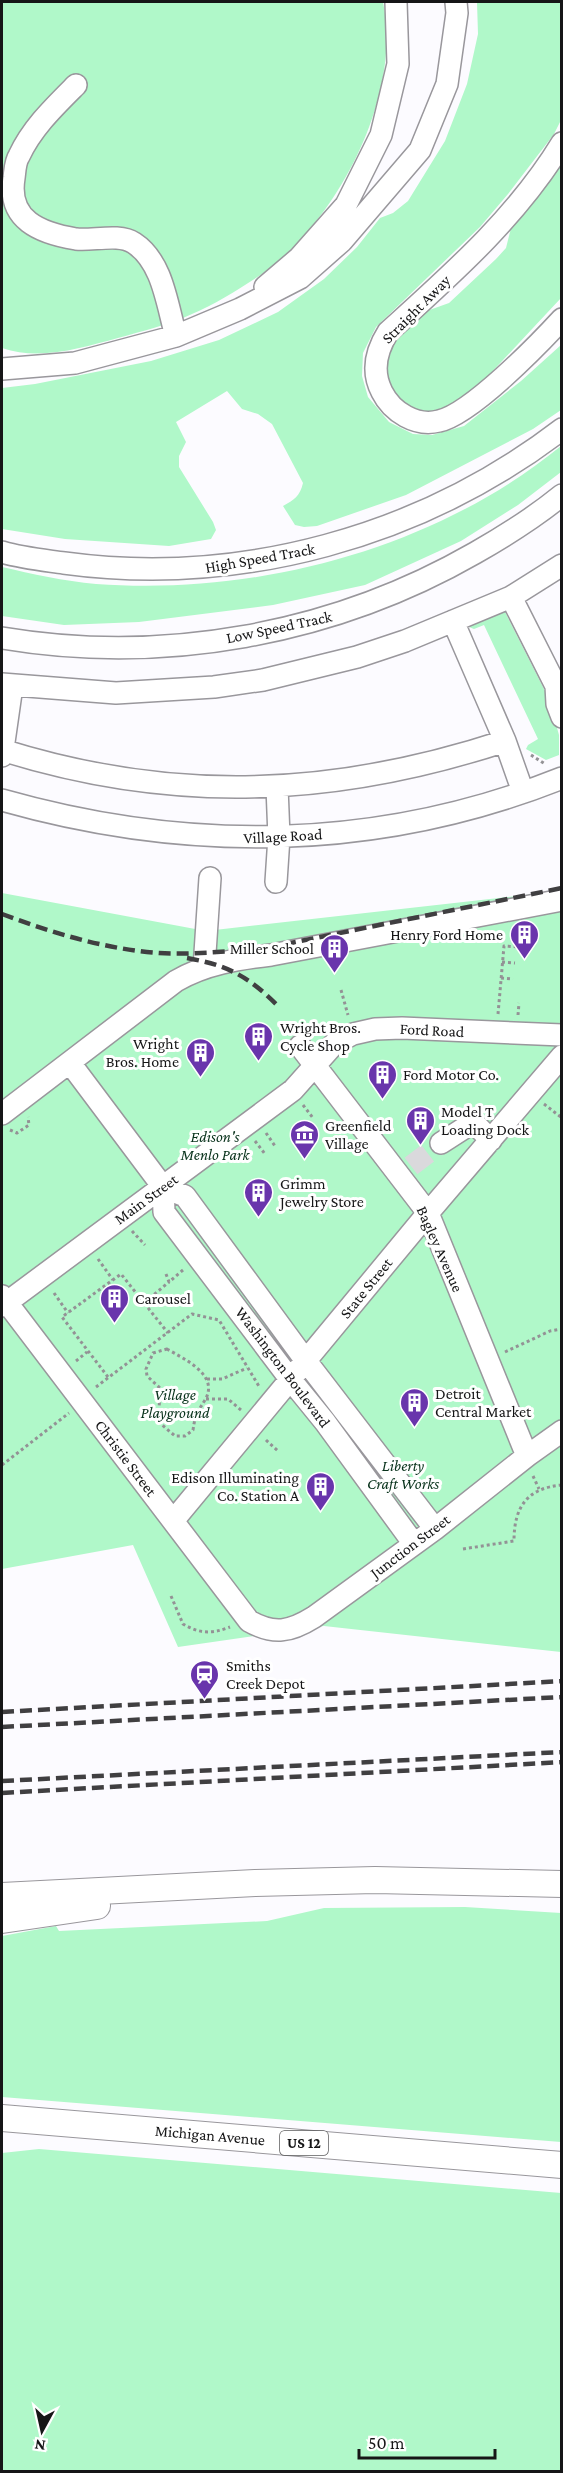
<svg xmlns="http://www.w3.org/2000/svg" width="563" height="2473" viewBox="0 0 563 2473" font-family="'Crimson Pro',serif">
	<style>
		.green { fill: #b0f8c9 }
		.lines { fill: none; stroke-linecap: round; stroke-linejoin: round }
		.minor-tunnel { stroke: #dad9dc; stroke-width: 21; stroke-dasharray: 21 10; stroke-linecap: butt }
		.minor-casing { stroke: #99979c; stroke-width: 24 }
		.major-casing { stroke: #99979c; stroke-width: 28 }
		.path { stroke: #939295; stroke-width: 3; stroke-dasharray: 3 3; stroke-linecap: butt }
		.minor { stroke: #fff; stroke-width: 21 }
		.major { stroke: #fff; stroke-width: 26 }
		.rail { stroke: #403f41; stroke-width: 4.5; stroke-dasharray: 12 6; stroke-linecap: butt }
		.labels { text-anchor: middle; dominant-baseline: central; stroke-width: 6; stroke-linejoin: round; paint-order: stroke }
		.shield { fill: #fff; stroke: #5c5c5d; stroke-width: 1.5 }
		.shield-label { font-size: 15px; font-weight: bold; fill: #161617 }
		.street-label { font-size: 16px; fill: #161617; stroke: #fff }
		.poi-label { font-size: 16px; fill: #161617; stroke: #fff; text-anchor: start }
		.park-label { font-size: 16px; font-style: italic; fill: #08321b; stroke: #fff }
	</style>
	<rect width="100%" height="100%" fill="#fcfbff"/>
	<!-- green -->
	<path class="green" d="M2 2H383C403 95 337 223 259 276 239 289 214 305 192 314 168 325 143 331 118 338 81 348 40 361 2 348Z
		M477 2H561V120L554 134 508 194 480 227 376 327 363 353 362 376 368 397 389 422 413 434 432 435 464 426 521 381 561 345V410L533 429 406 495 317 526 304 527 295 525 283 506C294 500 300 496 303 483L272 424 258 414 242 409 227 391 176 422 186 442 179 456V467L213 522 216 530 211 539 169 546 65 539 2 529V388L35 384 151 361 219 340 278 312 324 279 357 247 380 218 393 213 408 201 445 141 467 84 478 34Z
		M561 162V298L489 375 459 401 441 411H416L401 403 388 386 384 366 392 342 421 313 449 303 496 259 506 248 511 228Z
		M561 446V472L518 505 461 541 365 585 273 605 139 622 64 625 2 616V567C32 574 64 581 96 584 257 596 435 549 561 446Z
		M503 608 546 693V701L550 703 559 735V755L546 760 526 749 528 745 538 739 484 625 474 629 469 627V624Z
		M561 891V1652L324 1626 178 1647 133 1545 2 1569V893L206 931Z
		M465 1907 561 1913V2142L2 2097V1936L56 1926 59 1931 267 1921 324 1908Z
		M39 2149 561 2193V2471H2V2153Z"/>
	<g class="lines">
		<!-- minor-tunnel -->
		<path class="minor-tunnel" d="M411 1166 441 1143"/>
		<defs>
			<path id="minor" d="M76 85C54 107 32 128 19 156 15 162 15 171 14 178 7 220 40 233 76 239 93 241 119 233 134 243 163 262 167 305 176 336
				M562 143C517 217 452 274 388 332 376 351 371 371 382 392 392 412 416 427 439 421 471 414 538 345 562 319
				M265 287 299 258 346 205 381 135 398 64 396 2
				M2 369 75 363 176 336 240 309 300 278 342 241 420 150 447 84 457 13 456 2
				M2 552C22 558 43 560 64 563 240 587 421 537 562 429
				M511 597 556 686 557 704 562 717
				M453 621 505 741 523 792
				M2 638C163 665 332 635 475 553 505 536 535 517 562 495
				M2 684 116 693 214 687 263 680 357 657 405 641 511 597 562 565
				M2 750C174 804 335 797 505 741
				M2 756 12 686
				M2 800C189 853 379 851 562 778
				M276 882 279 837 277 787
				M204 968 210 878
				M300 1046 428 1213 527 1456
				M70 1063 163 1187 185 1196 306 1361 435 1529
				M2 1114 176 981C205 964 238 959 271 955L562 900
				M441 1143 469 1125 478 1127 491 1140
				M163 1187 164 1212 290 1379 325 1422 414 1544
				M2 1296 249 1621C274 1635 290 1632 314 1617L435 1529 527 1456 562 1431
				M2 1306 293 1090 334 1044 353 1034 375 1029 402 1028 562 1035
				M173 1521 428 1213 562 1056"/>
			<path id="major" d="M2 1896 255 1883 375 1880 562 1884
				M2 1920 97 1906
				M2 2118 562 2165"/>
		</defs>
		<!-- minor casing -->
		<use href="#minor" class="minor-casing"/>
		<!-- major casing -->
		<use href="#major" class="major-casing"/>
		<!-- path -->
		<path class="path" d="M531 755 545 764
			M502 962 515 963
			M501 978 513 979
			M341 990 348 1015
			M498 1014 504 946 521 947
			M518 1015 519 1003
			M544 1104 562 1118
			M303 1105 313 1118
			M10 1130 17 1133 29 1125 28 1117
			M266 1133 275 1146
			M255 1141 265 1154
			M132 1231 145 1245
			M98 1259 113 1280
			M166 1274 169 1282 183 1270
			M54 1293 68 1313
			M145 1302 169 1282
			M167 1349C184 1359 220 1375 205 1400 196 1415 196 1411 193 1430L185 1436H175L161 1424 159 1407 161 1389 147 1376 146 1369 153 1353Z
			M505 1352 550 1331 562 1329
			M76 1361 87 1352
			M108 1377 62 1317 121 1274 168 1333
			M207 1379H222L247 1368
			M96 1387 192 1314 219 1320 260 1388
			M206 1399H228L241 1410
			M266 1440 278 1451
			M2 1465 69 1413
			M533 1476 539 1489
			M463 1549 514 1541C514 1507 527 1488 562 1485
			M171 1596 183 1624C200 1634 212 1634 230 1627"/>
		<!-- minor -->
		<use href="#minor" class="minor"/>
		<!-- major -->
		<use href="#major" class="major"/>
		<!-- rail -->
		<path class="rail" d="M2 914C52 933 105 949 159 953 191 955 224 951 256 950L562 888
			M187 958C227 965 248 976 277 1005
			M2 1712 562 1681
			M2 1727 562 1697
			M2 1781 562 1752
			M2 1793 562 1762"/>
	</g>
	<!-- icons -->
	<defs>
		<symbol id="building-pin" viewBox="-11 -11 22 30"><path d="M0 17L-7.5 6A9.5 9.5 0 1 1 7.5 6Z" fill="#6935ac" stroke="#fff"/><path d="M-4-6H4V6H1V3H-1V6H-4ZM-2.5-4.3h1.7v1.8h-1.7ZM.8-4.3h1.7v1.8H.8ZM-2.5-1h1.7V.8h-1.7ZM.8-1h1.7V.8H.8Z" fill="#fff"/></symbol>
		<symbol id="museum-pin" viewBox="-11 -11 22 30"><path d="M0 17L-7.5 6A9.5 9.5 0 1 1 7.5 6Z" fill="#6935ac" stroke="#fff"/><path d="M0-6L6-3V-2H-6V-3ZM-5-1h2V3h-2ZM-1-1h2V3h-2ZM3-1h2V3H3ZM-6 4H6V6H-6Z" fill="#fff"/></symbol>
		<symbol id="station-pin" viewBox="-11 -11 22 30"><path d="M0 17L-7.5 6A9.5 9.5 0 1 1 7.5 6Z" fill="#6935ac" stroke="#fff"/><path d="M-3-6H3Q5-6 5-4V2Q5 4 3 4L4.5 6H3L1.5 4h-3L-3 6H-4.5L-3 4Q-5 4-5 2V-4Q-5-6-3-6ZM-3.5-4v3h7v-3ZM-3.5 1v1.5H-2V1ZM2 1v1.5H3.5V1Z" fill="#fff"/></symbol>
	</defs>
	<g fill-rule="evenodd">
		<use href="#building-pin" x="508" y="918" width="33" height="45"/>
		<use href="#building-pin" x="318" y="932" width="33" height="45"/>
		<use href="#building-pin" x="242" y="1020" width="33" height="45"/>
		<use href="#building-pin" x="184" y="1036" width="33" height="45"/>
		<use href="#building-pin" x="366" y="1058" width="33" height="45"/>
		<use href="#building-pin" x="404" y="1104" width="33" height="45"/>
		<use href="#museum-pin" x="288" y="1118" width="33" height="45"/>
		<use href="#building-pin" x="242" y="1176" width="33" height="45"/>
		<use href="#building-pin" x="98" y="1282" width="33" height="45"/>
		<use href="#building-pin" x="398" y="1386" width="33" height="45"/>
		<use href="#building-pin" x="304" y="1470" width="33" height="45"/>
		<use href="#station-pin" x="188" y="1658" width="33" height="45"/>
	</g>
	<g class="labels">
		<!-- shield labels -->
		<rect class="shield" x="280" y="2131" width="48" height="24" rx="4.5"/>
		<g class="shield-label">
			<text x="304" y="2143">US 12</text>
		</g>
		<!-- street labels -->
		<g class="street-label">
			<text transform="translate(416 309) rotate(-45)">Straight Away</text>
			<text transform="translate(260 558) rotate(-10)">High Speed Track</text>
			<text transform="translate(279 627) rotate(-12)">Low Speed Track</text>
			<text transform="translate(283 836) rotate(-3)">Village Road</text>
			<text transform="translate(432 1030) rotate(3)">Ford Road</text>
			<text transform="translate(146 1199) rotate(-36)">Main Street</text>
			<text transform="translate(440 1249) rotate(66)">Bagley Avenue</text>
			<text transform="translate(366 1288) rotate(-51)">State Street</text>
			<text transform="translate(283 1367) rotate(53)">Washington Boulevard</text>
			<text transform="translate(126 1458) rotate(53)">Christie Street</text>
			<text transform="translate(410 1546) rotate(-37)">Junction Street</text>
			<text transform="translate(210 2135) rotate(5)">Michigan Avenue</text>
		</g>
		<!-- poi labels -->
		<g class="poi-label">
			<text x="503" y="934" text-anchor="end">Henry Ford Home</text>
			<text x="314" y="948" text-anchor="end">Miller School</text>
			<text x="280" y="1027">Wright Bros.<tspan x="280" dy="18">Cycle Shop</tspan></text>
			<text x="179" y="1043" text-anchor="end">Wright<tspan x="179" dy="18">Bros. Home</tspan></text>
			<text x="403" y="1074">Ford Motor Co.</text>
			<text x="441" y="1111">Model T<tspan x="441" dy="18">Loading Dock</tspan></text>
			<text x="325" y="1125">Greenfield<tspan x="325" dy="18">Village</tspan></text>
			<text x="280" y="1183">Grimm<tspan x="280" dy="18">Jewelry Store</tspan></text>
			<text x="135" y="1298">Carousel</text>
			<text x="435" y="1393">Detroit<tspan x="435" dy="18">Central Market</tspan></text>
			<text x="299" y="1477" text-anchor="end">Edison Illuminating<tspan x="299" dy="18">Co. Station A</tspan></text>
			<text x="226" y="1665">Smiths<tspan x="226" dy="18">Creek Depot</tspan></text>
		</g>
		<!-- park labels -->
		<g class="park-label">
			<text x="215" y="1136">Edison's<tspan x="215" dy="18">Menlo Park</tspan></text>
			<text x="175" y="1394">Village<tspan x="175" dy="18">Playground</tspan></text>
			<text x="403" y="1465">Liberty<tspan x="403" dy="18">Craft Works</tspan></text>
		</g>
	</g>
	<!-- border -->
	<rect width="563" height="2473" fill="none" stroke="#161617" stroke-width="6"/>
	<!-- north arrow -->
	<g transform="translate(42 2431) rotate(188)" stroke="#ffffff" stroke-width="4.5" paint-order="stroke">
	<path d="M0-4.5L10 22L0 15L-10 22Z" fill="#161617"/>
	<text y="-9" font-size="16" font-weight="bold" text-anchor="middle" fill="#161617">N</text>
	</g>
	<!-- scale -->
	<path d="M359 2449v9h136v-9" fill="none" stroke="#161617" stroke-width="3"/>
	<text x="368" y="2449" font-size="18" fill="#161617" stroke="#ffffff" stroke-width="4.5" paint-order="stroke">50 m</text>
</svg>
